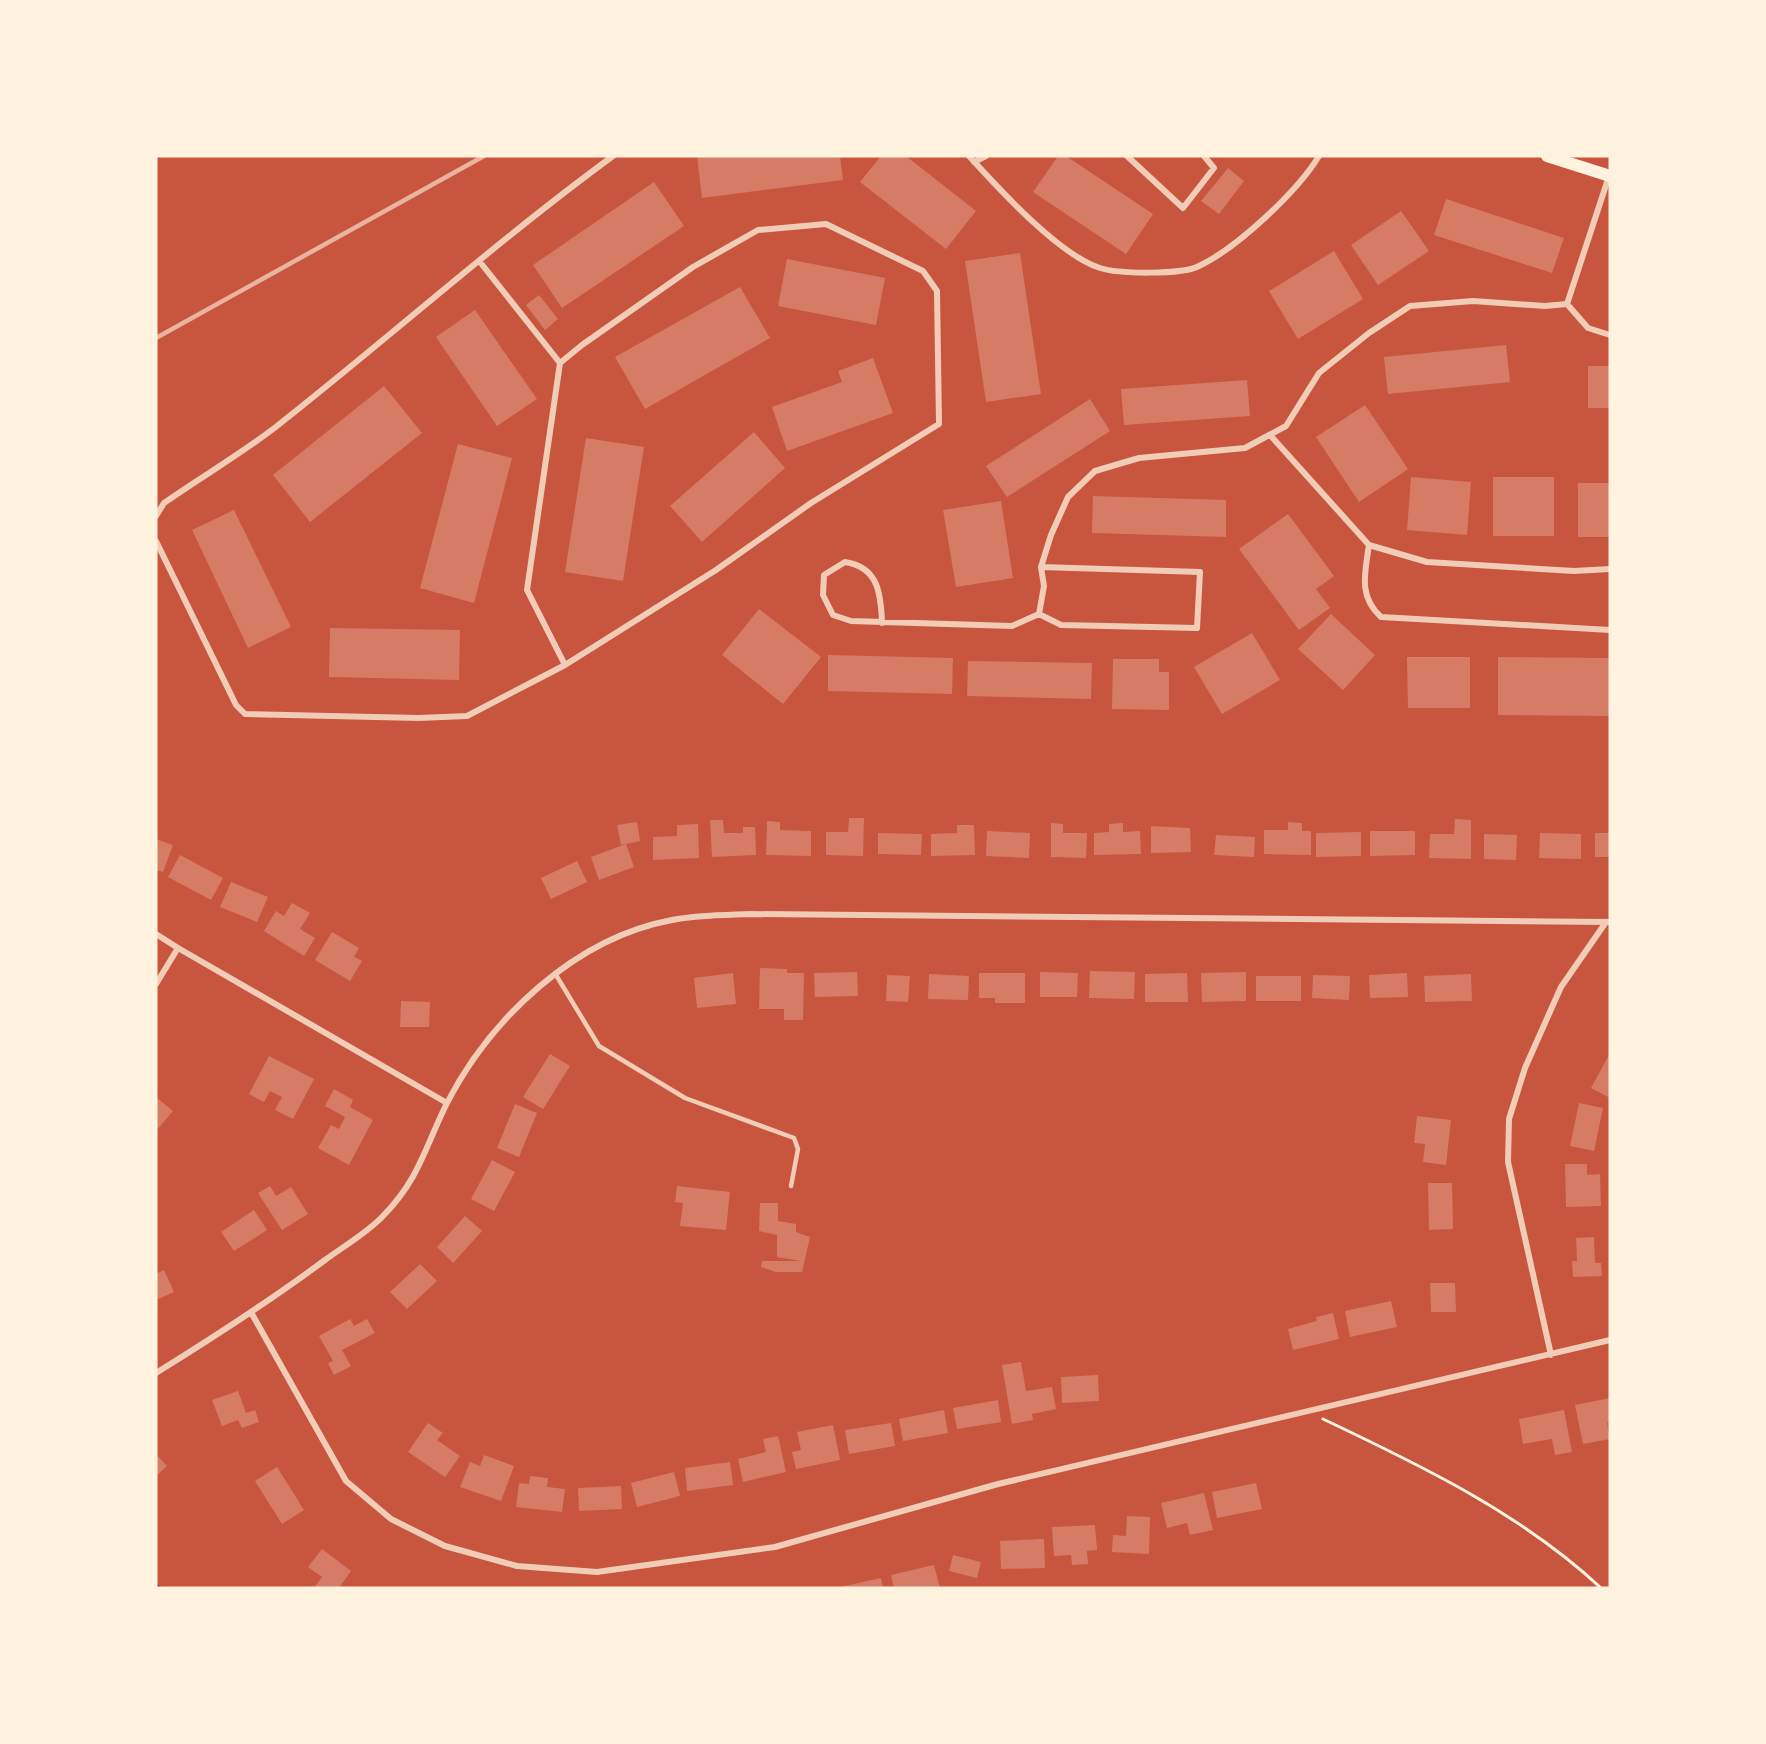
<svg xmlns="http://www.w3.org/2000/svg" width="1766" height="1744" viewBox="0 0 1766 1744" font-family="Spectral,serif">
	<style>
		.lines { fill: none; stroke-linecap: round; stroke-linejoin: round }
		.stream { stroke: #8f3625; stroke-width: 5 }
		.building { fill: #d67c66 }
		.path { stroke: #fff3e0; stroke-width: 3 }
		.service { stroke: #f1ccb7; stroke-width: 4.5 }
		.minor { stroke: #f1ccb7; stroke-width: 6 }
		.secondary { stroke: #fff3e0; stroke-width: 12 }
		.rail { stroke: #e9b49f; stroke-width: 4.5 }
	</style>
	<rect width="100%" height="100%" fill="#c8553d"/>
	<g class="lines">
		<!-- stream -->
		<path class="stream" d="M156 1587 159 1588"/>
	</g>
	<!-- building -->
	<path class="building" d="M697 156H840L843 180 702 198Z
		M881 156H906L976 211 946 249 860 182Z
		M1058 156H1066L1153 214 1126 254 1033 192Z
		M1228 168 1244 181 1219 214 1201 201Z
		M654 182 684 226 562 308 533 265Z
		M1446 199 1564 238 1552 273 1434 235Z
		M1401 211 1429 251 1378 285 1351 245Z
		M1334 251 1363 299 1298 339 1269 291Z
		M1020 253 1041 394 986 402 965 261Z
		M787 259 885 278 876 325 778 306Z
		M740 287 770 338 645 409 615 357Z
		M539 295 558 319 545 330 526 305Z
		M475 310 537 399 497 426 436 337Z
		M1506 345 1510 382 1388 394 1384 357Z
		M873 358 893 413 787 451 772 407 842 382 838 371Z
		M1588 366H1610V408H1588Z
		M1247 380 1250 416 1124 425 1121 389Z
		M384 386 422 433 310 522 273 475Z
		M1090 399 1110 431 1007 497 986 466Z
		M1365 405 1408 469 1359 502 1316 437Z
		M754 432 785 468 702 542 670 506Z
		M586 438 644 447 623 581 565 572Z
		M458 444 512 458 474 603 420 588Z
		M1411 477 1471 482 1467 535 1407 530Z
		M1493 477H1554V536H1493Z
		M1578 483H1610V537H1578Z
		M1093 496 1226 500V537L1092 533Z
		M1001 501 1013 578 956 587 943 510Z
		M234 510 291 627 248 648 192 530Z
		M1288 514 1334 576 1316 589 1330 608 1299 630 1239 549Z
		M759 609 821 657 783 704 722 655Z
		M1331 614 1375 655 1343 690 1298 649Z
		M330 628 460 630 459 680 329 677Z
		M1252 633 1280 680 1222 714 1194 667Z
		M828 655 953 658 952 694 828 691Z
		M1407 657H1470V708H1408Z
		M1498 657 1610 658V716L1498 715Z
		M1113 659H1159V672H1169V710L1112 709Z
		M968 661 1092 663 1091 699 967 696Z
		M849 818H864L863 856 826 855V832H848Z
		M1455 819 1471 820V859L1429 858 1430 834H1454Z
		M710 820H723L724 833H743V827H755L756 855 712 857Z
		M767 821 780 822V830L811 831V856L766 855Z
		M637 822 640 841 621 845 617 825Z
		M1288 822 1302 823V831H1311V855L1264 854V830H1288Z
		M1051 823 1063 824V833H1087L1086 858 1051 857Z
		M1123 823V832L1140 831 1141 854 1094 855V833L1109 832V824Z
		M698 824 699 858 653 860V837L677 836V825Z
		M957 825H974L975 855 931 856V834L957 833Z
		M1151 826 1190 828 1191 852 1151 853Z
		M987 831 1030 833 1029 858 986 856Z
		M1370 831H1415V855L1370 856Z
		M1361 832V856L1316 857V833Z
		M878 833 922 834 921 855 878 854Z
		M1540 833 1581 834V859L1539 858Z
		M1595 833H1610V857H1595Z
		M1484 834 1517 835 1516 860 1484 859Z
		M1216 835 1255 837 1254 857 1214 855Z
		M156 839 173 845 163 872 156 870Z
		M626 844 634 867 599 880 591 857Z
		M180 855 223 878 211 900 168 877Z
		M577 861 587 882 551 899 541 878Z
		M231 882 268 897 257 922 220 907Z
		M292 903 310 913 300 929 315 938 304 956 264 931 276 911 284 916Z
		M332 932 359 948 354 957 362 961 350 981 315 960Z
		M760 968 787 969V973H804L803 1020H784V1009H759Z
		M1090 971 1135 972 1134 999 1089 998Z
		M857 972 858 996 815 997 814 973Z
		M1040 972 1078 973 1077 997H1040Z
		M1246 972V1001L1202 1002 1201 973Z
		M733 973 736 1004 697 1008 694 978Z
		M979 973H1025V1003H995V998H979Z
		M1187 973 1188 1002H1145V974Z
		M1407 973 1408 997 1370 998 1369 975Z
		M929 974 969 976 968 1000 928 999Z
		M1471 974 1472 1001 1425 1002 1424 976Z
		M887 975 910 976 908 1002 886 1001Z
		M1313 975 1350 976 1349 1000 1312 998Z
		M1256 976H1301V1001H1256Z
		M401 1001 430 1002 429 1027H400Z
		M1610 1053V1098L1591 1088Z
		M550 1054 570 1066 543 1109 523 1097Z
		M269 1056 314 1079 293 1119 275 1110 282 1097 270 1091 264 1102 249 1094Z
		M334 1089 353 1100 350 1107 373 1120 349 1165 318 1148 331 1125 339 1129 345 1117 325 1106Z
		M156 1097 173 1111 156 1131Z
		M1579 1103 1603 1108 1594 1151 1570 1146Z
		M515 1104 537 1113 519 1157 497 1148Z
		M1417 1116 1451 1120 1446 1165 1423 1162 1425 1144 1414 1143Z
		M492 1160 515 1172 494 1211 471 1199Z
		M1565 1164H1587V1175L1600 1174 1601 1206 1566 1207Z
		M1428 1183H1452L1453 1229 1429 1230Z
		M270 1186 276 1196 291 1187 308 1214 282 1230 258 1193Z
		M677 1186 730 1192 726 1230 680 1226 683 1203 675 1202Z
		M760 1203H778V1221L796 1224V1232L810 1237 802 1272H776L761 1267 762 1261H801L777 1257V1235L759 1231Z
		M254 1210 267 1230 234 1251 221 1232Z
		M465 1216 482 1231 453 1263 437 1247Z
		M1594 1237 1595 1263H1601L1602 1276 1573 1277 1572 1261H1577L1576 1238Z
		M420 1264 437 1281 407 1309 390 1292Z
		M164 1270 174 1292 156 1300V1274Z
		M1430 1283H1455L1456 1312H1431Z
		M1391 1301 1397 1327 1350 1337 1345 1311Z
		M1333 1313 1339 1339 1293 1350 1288 1329 1317 1321 1316 1317Z
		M350 1319 354 1326 367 1319 375 1333 342 1350 351 1366 334 1375 328 1363 333 1361 319 1336Z
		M1021 1362 1026 1391 1052 1387 1056 1409 1032 1414 1033 1420 1012 1424 1002 1365Z
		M1098 1375 1099 1401 1062 1403 1061 1377Z
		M238 1391 246 1413 255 1410 259 1422 242 1428 238 1420 222 1426 212 1400Z
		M1610 1398V1422L1607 1423 1610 1439 1583 1444 1575 1405Z
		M998 1400 1001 1422 957 1429 953 1408Z
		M944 1410 948 1433 903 1441 899 1419Z
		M1564 1410 1572 1452 1555 1455 1552 1439 1523 1444 1519 1419Z
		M428 1423 443 1433 437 1440 460 1456 445 1477 408 1452Z
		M891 1423 895 1446 849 1454 845 1430Z
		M833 1425 840 1460 796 1469 792 1452 801 1450 797 1432Z
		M778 1436 786 1472 743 1482 738 1459 766 1452 763 1439Z
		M156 1454 167 1466 156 1476Z
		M484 1455 514 1466 501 1501 460 1487 470 1462 480 1466Z
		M730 1462 733 1485 687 1491 685 1468Z
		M277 1467 304 1510 282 1524 255 1481Z
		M674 1472 680 1496 637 1507 631 1483Z
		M530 1476 548 1478 547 1487 565 1489 562 1512 516 1507 519 1483 529 1484Z
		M1256 1483 1262 1509 1217 1518 1212 1492Z
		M621 1486 622 1509 579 1511 578 1488Z
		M1204 1493 1213 1530 1190 1535 1187 1523 1167 1528 1161 1503Z
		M1127 1516 1150 1517 1149 1554 1112 1552 1113 1535 1126 1536Z
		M1095 1525 1097 1550 1087 1551 1088 1564 1072 1565 1071 1555 1054 1556 1052 1527Z
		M1044 1539 1045 1568 1001 1569 1000 1541Z
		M322 1549 351 1571 339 1588H314L322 1577 308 1567Z
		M953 1555 981 1562 977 1578 949 1571Z
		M934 1565 940 1588H894L891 1575Z
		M881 1578 883 1588H840V1587Z"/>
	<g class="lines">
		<!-- path -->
		<path class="path" d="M1323 1419C1420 1465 1522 1514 1601 1588"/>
		<!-- service -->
		<path class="service" d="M556 975 599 1046 685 1098 794 1138 798 1149 791 1186"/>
		<!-- minor -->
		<path class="minor" d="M969 156C998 188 1059 255 1100 268 1118 274 1182 275 1199 266 1237 248 1297 192 1319 156
			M1127 156 1183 208 1214 168 1204 156
			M974 162 986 156
			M1567 304 1609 176
			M560 363 527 590 565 665
			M1270 435 1369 545C1365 573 1358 596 1381 617L1610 630
			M156 516 164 503C201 477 241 454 277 426 390 337 497 241 613 156
			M156 541 236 705 245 714 419 718 467 716 565 665 716 570 811 503 939 424 937 291 923 271 826 224 758 230 693 267 582 345 560 363 480 262
			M1369 545 1427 562 1574 571 1610 569
			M1039 614 1061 625 1197 628 1200 572 1041 567
			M882 623C881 593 878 567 845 562L824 575 823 595 833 615 851 621 1012 626 1039 614 1044 586 1041 567 1051 535 1068 497 1095 471 1139 458 1245 448 1286 426 1319 373 1369 333 1410 306 1473 301 1545 306 1567 304 1588 328 1610 335
			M156 934 178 948 156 984
			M178 948 447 1103
			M252 1314 346 1481 391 1519 445 1546 517 1566 597 1572 775 1547 998 1484 1610 1340
			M1551 1355 1508 1162 1509 1119 1525 1068 1561 987 1606 922
			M156 1373C214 1337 270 1301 325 1260 344 1246 367 1233 383 1216 420 1178 425 1147 447 1103 491 1018 575 938 672 920 697 915 723 915 749 914L1610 922"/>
		<!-- secondary -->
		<path class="secondary" d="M1547 156 1610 176"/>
		<!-- rail -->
		<path class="rail" d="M156 338 484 156"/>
	</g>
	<!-- border -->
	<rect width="1766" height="1744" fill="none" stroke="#fff3e0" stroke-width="315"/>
</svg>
